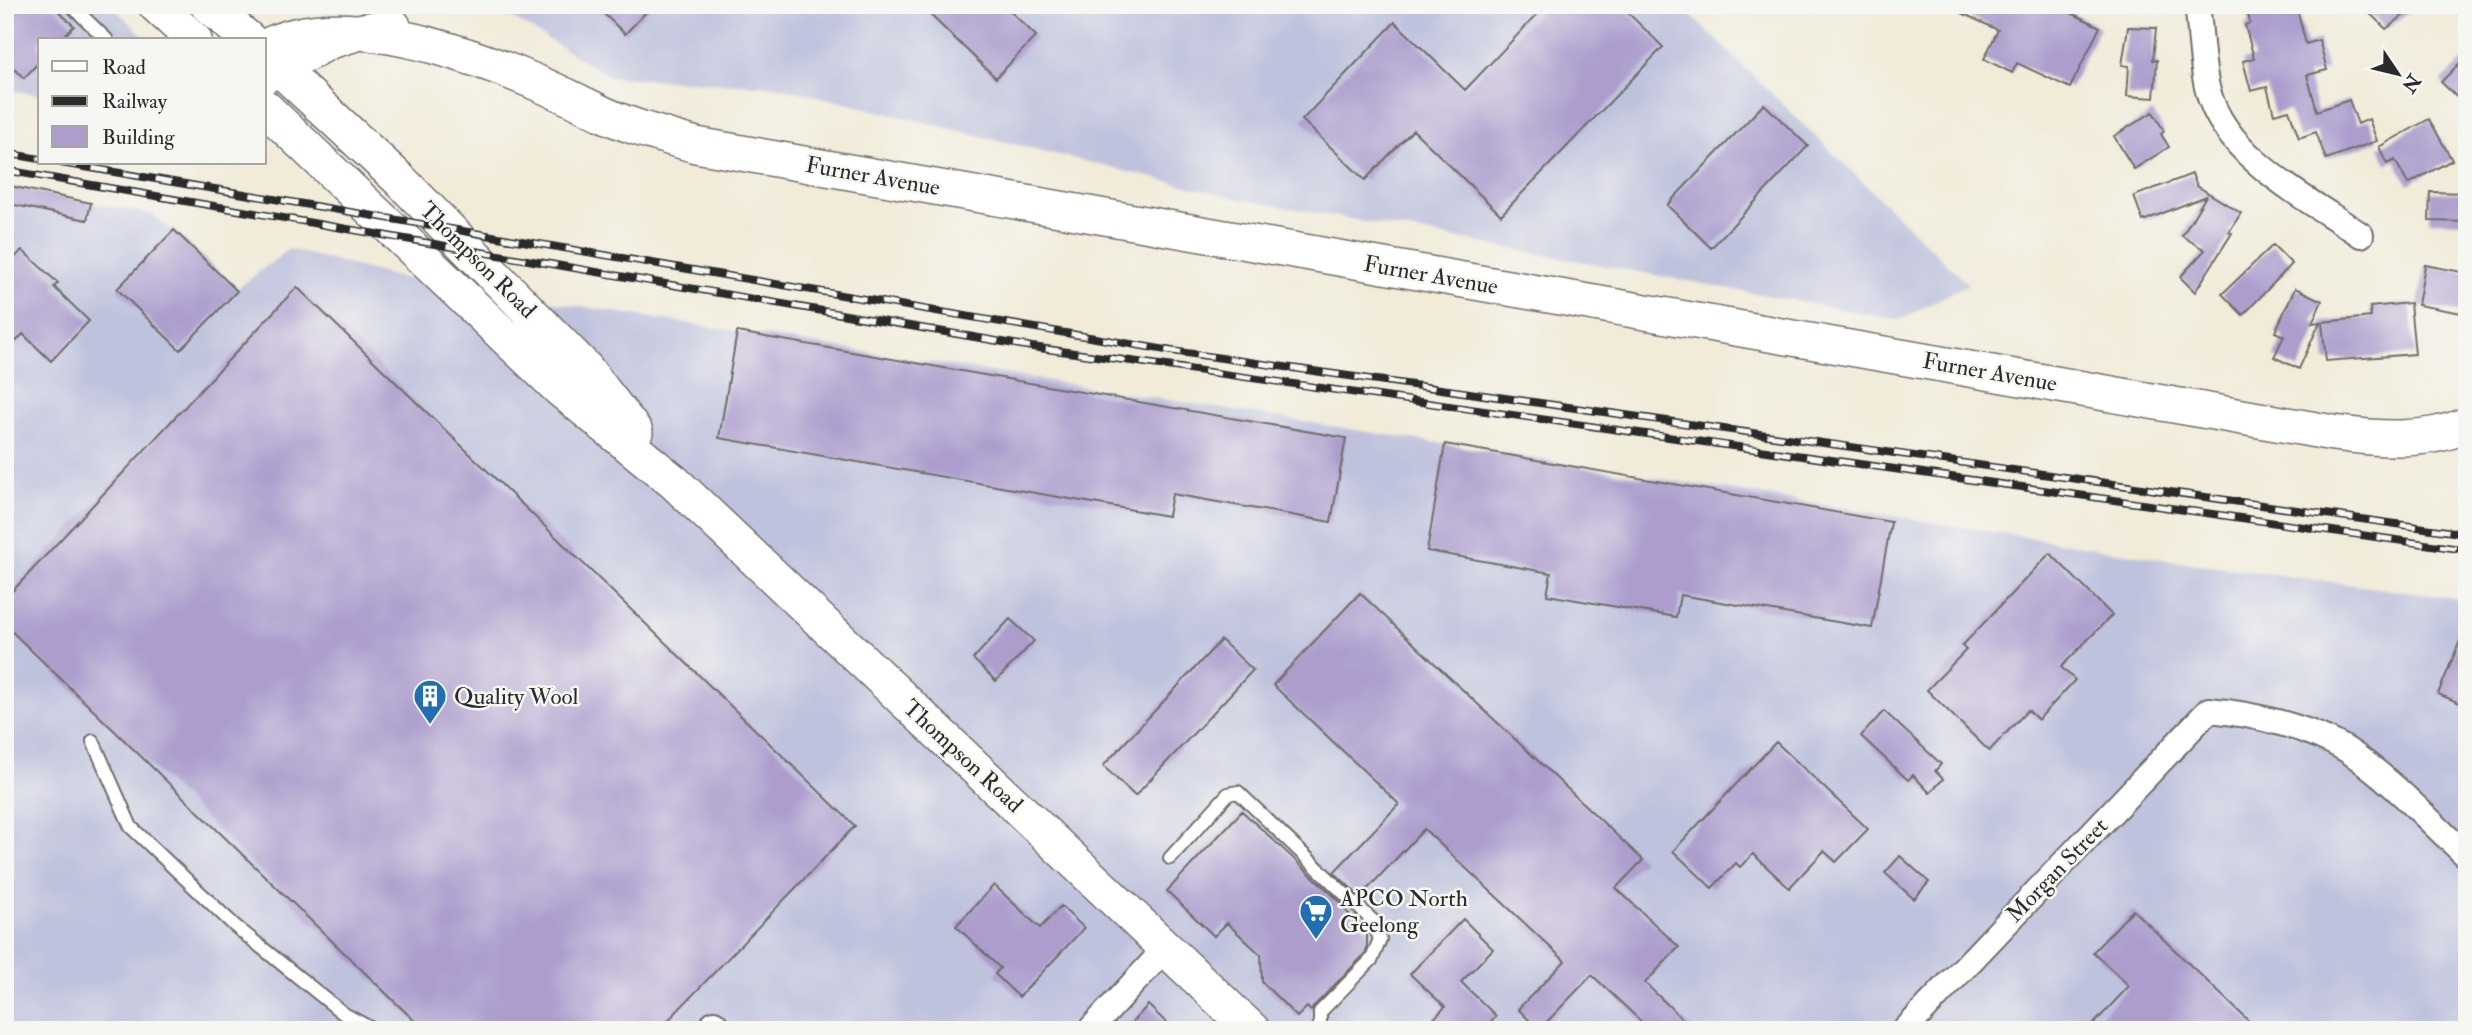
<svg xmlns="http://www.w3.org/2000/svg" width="2472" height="1035" viewBox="0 0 2472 1035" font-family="'IM FELL Double Pica',serif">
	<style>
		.industrial { fill: #bfc2dd }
		.building { fill: #ac9dcd }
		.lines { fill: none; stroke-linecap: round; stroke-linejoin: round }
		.lane-casing { stroke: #706e68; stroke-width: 16 }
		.street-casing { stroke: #706e68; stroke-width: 28 }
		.secondary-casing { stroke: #706e68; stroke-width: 38 }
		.lane { stroke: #fff; stroke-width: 12 }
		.street { stroke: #fff; stroke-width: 24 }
		.secondary { stroke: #fff; stroke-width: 35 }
		.rail-casing { stroke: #2b2b2b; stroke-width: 8 }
		.rail { stroke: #f6f6f2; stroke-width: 5; stroke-dasharray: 16; stroke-linecap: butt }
		.labels { text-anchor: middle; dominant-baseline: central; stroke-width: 5; stroke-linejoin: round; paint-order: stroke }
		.street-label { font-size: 23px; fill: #2b2b2b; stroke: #f6f6f2 }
		.poi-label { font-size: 23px; fill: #2b2b2b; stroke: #f6f6f2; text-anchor: start }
	</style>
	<rect width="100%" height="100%" fill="#f6f6f2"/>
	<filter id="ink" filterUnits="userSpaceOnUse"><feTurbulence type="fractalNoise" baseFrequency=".0143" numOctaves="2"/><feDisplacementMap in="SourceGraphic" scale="14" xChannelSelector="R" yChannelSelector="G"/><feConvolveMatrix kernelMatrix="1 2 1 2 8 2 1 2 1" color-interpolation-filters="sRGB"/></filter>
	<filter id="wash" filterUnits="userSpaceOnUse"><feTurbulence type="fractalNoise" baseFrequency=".00686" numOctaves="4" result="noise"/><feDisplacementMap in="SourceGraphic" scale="28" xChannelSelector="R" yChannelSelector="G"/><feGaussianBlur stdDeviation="1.57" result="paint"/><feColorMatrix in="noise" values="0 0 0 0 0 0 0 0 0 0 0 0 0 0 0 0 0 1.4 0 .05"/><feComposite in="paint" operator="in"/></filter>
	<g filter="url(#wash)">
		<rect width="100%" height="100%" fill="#f1ebd8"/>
		<!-- industrial -->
		<path class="industrial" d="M5 5H111L148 40H40V95L5 89Z
			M491 5H1680L1968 284 1900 320 1240 199 775 86 611 77Z
			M5 188 152 214 238 288 289 249 397 277 2182 562 2467 600V1030H5Z"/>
		<g id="blocks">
			<!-- building -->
			<path class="building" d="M5 5H52L74 26 60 40H40V61L24 78 5 60Z
				M595 5H653L625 34Z
				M920 5H1004L1036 36 996 78Z
				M1546 5H1620L1663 47 1501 215 1413 130 1365 180 1302 120 1395 22 1465 90Z
				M1945 5H2055L2100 27 2070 88 2017 63 2012 73 1984 59 1998 30Z
				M2246 5H2296L2306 44 2319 40 2327 70 2307 75 2317 111 2349 100 2358 124 2369 119 2377 141 2326 159 2316 132 2299 138 2289 110 2274 114 2267 87 2251 91 2243 61 2254 58 2245 25 2250 23Z
				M2361 5H2417L2386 29Z
				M2128 27 2156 28 2153 60H2157L2154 98 2127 96 2129 66 2122 65Z
				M2467 56V107L2441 82Z
				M1764 104 1808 146 1711 248 1667 205Z
				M2153 112 2164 131 2161 134 2169 147 2134 169 2114 136Z
				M2429 119 2452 160 2408 184 2395 160 2387 164 2379 147Z
				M2192 174 2197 186 2241 213 2229 232 2232 233 2195 292 2180 277 2205 250 2182 236 2206 196 2143 221 2134 196Z
				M5 185 91 203 87 220 5 203Z
				M2430 192 2467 193V222L2429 221Z
				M174 230 237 291 180 350 117 289Z
				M2273 245 2292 264 2243 315 2222 294Z
				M22 250 58 283 54 287 89 321 51 361 23 334 5 353V268Z
				M2425 265 2467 273V314L2418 305Z
				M297 287 855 826 659 1030H424L5 625V599Z
				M2295 288 2322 301 2312 323 2320 322 2299 369 2274 357 2284 336 2275 332Z
				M2410 303 2415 354 2326 361 2322 322 2371 317 2370 307Z
				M737 332 1346 438 1331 522 1172 494 1168 516 719 438Z
				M1445 444 1891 522 1872 628 1680 595 1676 617 1547 595 1551 573 1427 551Z
				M2050 553 2112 615 2061 667 2075 680 2038 720 2028 710 1989 751 1927 690 1966 650 1962 646Z
				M1360 593 1643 860 1616 888 1679 947 1645 983 1694 1030H1650L1592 975 1539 1030 1518 1009 1565 961 1424 829 1360 897 1334 872 1399 804 1273 685Z
				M1010 619 1034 641 996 681 973 659Z
				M2467 624V706L2438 694Z
				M1221 640 1253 670 1135 796 1103 766Z
				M1884 711 1941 764 1935 771 1943 779 1930 793 1913 775 1908 780 1861 736Z
				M1776 742 1868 829 1836 862 1824 851 1789 888 1753 854 1740 867 1736 863 1712 888 1673 851Z
				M1242 811 1348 909 1346 911 1367 931V948L1365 954 1314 1006 1311 1011 1307 1007 1297 1017 1262 982 1261 955 1227 923 1214 936 1167 891Z
				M1900 856 1929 882 1914 899 1885 873Z
				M994 885 1040 928 1061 906 1084 928 1019 997 995 974 1000 968 956 926Z
				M2133 910 2258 1030H2088L2129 986 2093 952Z
				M1463 919 1493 949 1461 982 1496 1016 1483 1030H1423L1445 1007 1410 974Z
				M1148 1005 1174 1030H1125Z"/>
		</g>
	</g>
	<g filter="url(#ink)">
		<use href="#blocks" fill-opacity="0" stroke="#706e68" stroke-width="2"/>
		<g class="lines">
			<defs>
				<path id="lane" d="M71 5 107 40
					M93 741 131 827 235 926 344 1014 374 1030
					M1170 858 1228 794 1238 792 1372 920 1380 939 1372 959 1320 1012V1030
					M696 1030 714 1023"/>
				<path id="street" d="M2197 5C2201 31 2201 66 2208 91 2226 158 2307 198 2361 235
					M714 1023 721 1030
					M1090 1030 1166 948
					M1905 1030 2209 710C2253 714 2309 727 2347 750 2391 779 2428 820 2467 856"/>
				<path id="secondary" d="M156 5 194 40
					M208 5 249 40
					M264 48C349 0 510 67 595 110 626 126 662 135 696 145L2333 433C2378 439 2424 443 2467 425
					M264 54 399 179 470 251 585 368 635 432
					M264 76 330 41 363 31 393 26
					M264 107 561 390 674 482 1252 1030"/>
			</defs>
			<!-- lane casing -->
			<use href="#lane" class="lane-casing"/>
			<!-- street casing -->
			<use href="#street" class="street-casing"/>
			<!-- secondary casing -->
			<use href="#secondary" class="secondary-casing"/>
			<!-- lane -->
			<use href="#lane" class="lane"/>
			<!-- street -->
			<use href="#street" class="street"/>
			<!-- secondary -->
			<use href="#secondary" class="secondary"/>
			<defs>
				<path id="rail" d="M5 153 40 159
					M61 163 1172 351 2467 534
					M5 170 1032 347 2467 550"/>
			</defs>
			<!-- rail casing -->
			<use href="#rail" class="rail-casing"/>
			<!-- rail -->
			<use href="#rail" class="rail"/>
		</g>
	</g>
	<!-- icons -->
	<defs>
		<symbol id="building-pin" viewBox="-11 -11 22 30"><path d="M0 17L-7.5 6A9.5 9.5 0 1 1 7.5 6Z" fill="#1f6fb2" stroke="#f6f6f2"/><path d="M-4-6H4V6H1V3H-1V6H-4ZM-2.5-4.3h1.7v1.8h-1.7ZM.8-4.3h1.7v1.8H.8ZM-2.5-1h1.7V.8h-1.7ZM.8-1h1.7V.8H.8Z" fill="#fff"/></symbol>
		<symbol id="supermarket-pin" viewBox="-11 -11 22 30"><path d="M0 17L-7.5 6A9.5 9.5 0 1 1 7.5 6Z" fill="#1f6fb2" stroke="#f6f6f2"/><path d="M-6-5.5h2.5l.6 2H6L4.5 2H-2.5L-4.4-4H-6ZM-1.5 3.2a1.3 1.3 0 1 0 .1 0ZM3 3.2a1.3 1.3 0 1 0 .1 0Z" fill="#fff"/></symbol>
	</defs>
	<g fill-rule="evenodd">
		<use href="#building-pin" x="411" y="677" width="38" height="52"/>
		<use href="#supermarket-pin" x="1297" y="892" width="38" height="52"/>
	</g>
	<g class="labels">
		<!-- street labels -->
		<g class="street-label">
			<text transform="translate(873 176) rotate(10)">Furner Avenue</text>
			<text transform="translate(478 260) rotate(45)">Thompson Road</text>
			<text transform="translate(1431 275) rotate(10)">Furner Avenue</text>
			<text transform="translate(1990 372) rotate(10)">Furner Avenue</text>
			<text transform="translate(963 756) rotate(43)">Thompson Road</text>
			<text transform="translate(2057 870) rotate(-46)">Morgan Street</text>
		</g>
		<!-- poi labels -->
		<g class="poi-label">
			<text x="454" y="696">Quality Wool</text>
			<text x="1340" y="898">APCO North<tspan x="1340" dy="26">Geelong</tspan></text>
		</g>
	</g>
	<!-- margin -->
	<rect width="2472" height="1035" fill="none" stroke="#f6f6f2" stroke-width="28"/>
	<!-- legend -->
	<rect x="38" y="38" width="228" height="126" fill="#f6f6f2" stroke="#a5a5a2" stroke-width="2"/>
	<rect x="52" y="61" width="35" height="10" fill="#ffffff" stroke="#a5a5a2" stroke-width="2"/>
	<text x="102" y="74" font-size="21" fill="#2b2b2b">Road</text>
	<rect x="52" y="96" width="35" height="10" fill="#2b2b2b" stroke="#a5a5a2" stroke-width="2"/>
	<text x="102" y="108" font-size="21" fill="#2b2b2b">Railway</text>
	<rect x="52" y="126" width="35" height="21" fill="#ac9dcd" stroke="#a5a5a2" stroke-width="2"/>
	<text x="102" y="144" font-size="21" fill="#2b2b2b">Building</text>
	<!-- north arrow -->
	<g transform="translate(2398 74) rotate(125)" stroke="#f6f6f2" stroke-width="5" paint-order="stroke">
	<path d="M0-5L12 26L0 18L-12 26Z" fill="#2b2b2b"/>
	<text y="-10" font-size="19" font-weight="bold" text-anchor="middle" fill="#2b2b2b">N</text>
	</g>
</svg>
